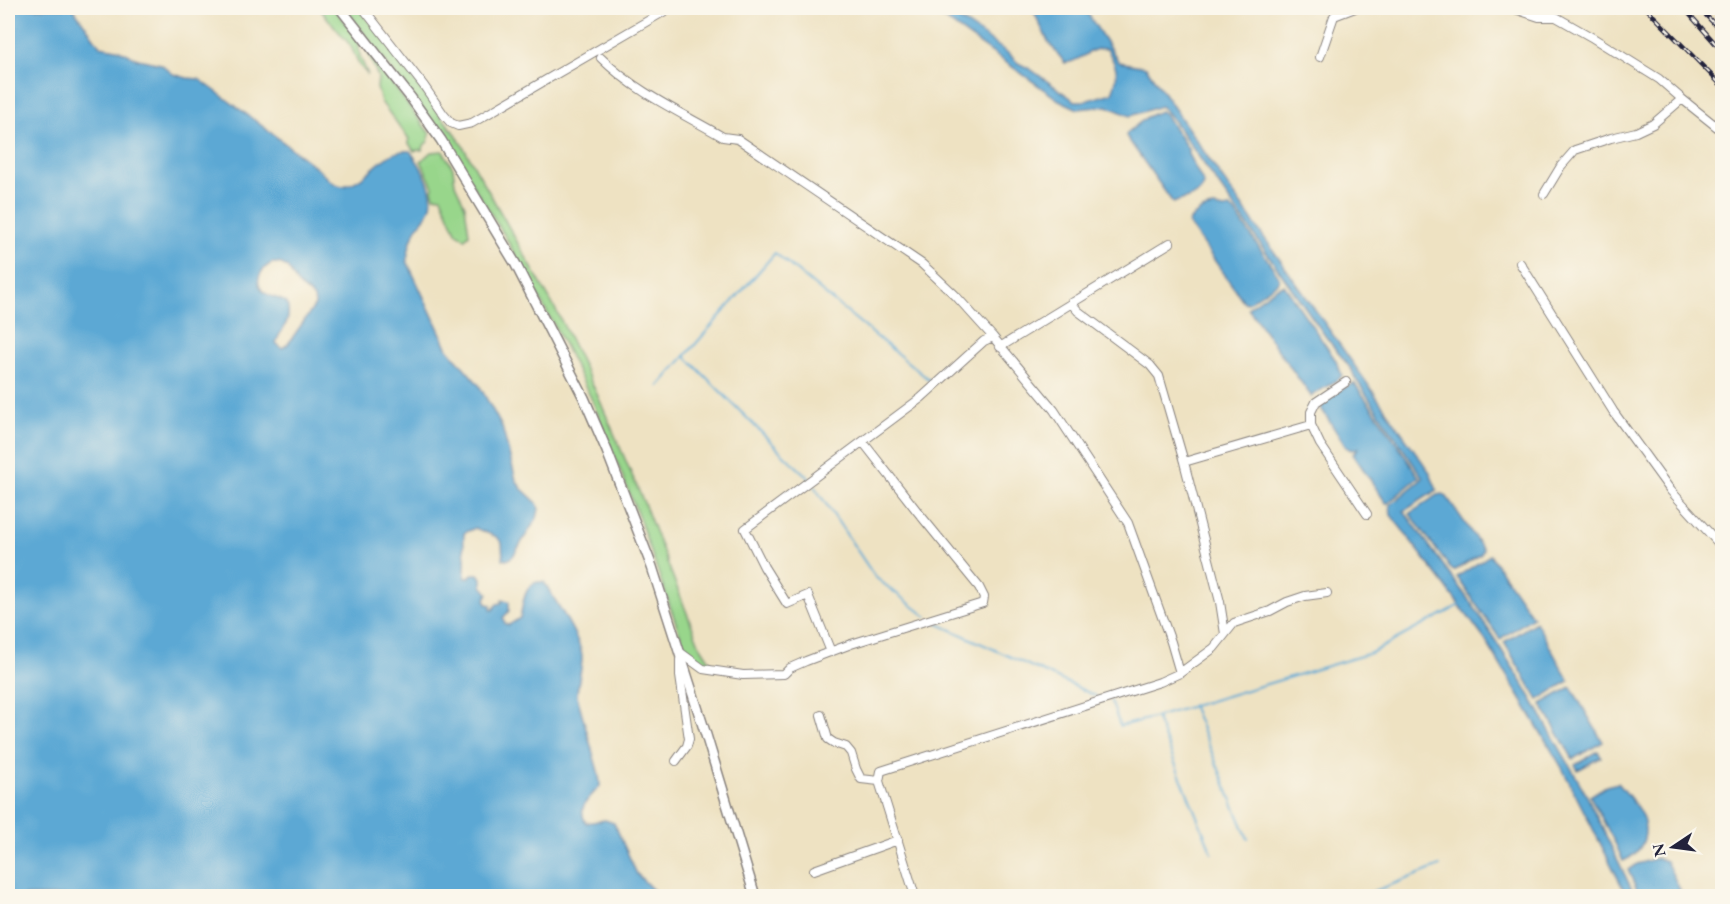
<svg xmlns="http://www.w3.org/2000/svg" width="1730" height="904" viewBox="0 0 1730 904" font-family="'EB Garamond',serif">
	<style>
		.green { fill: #98d68b; stroke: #5d7c63; stroke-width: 1.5 }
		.water { fill: #5ca8d4; stroke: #3f6588; stroke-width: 1.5; fill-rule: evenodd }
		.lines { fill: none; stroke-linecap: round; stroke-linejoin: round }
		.stream { stroke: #5ca8d4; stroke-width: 2 }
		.minor-casing { stroke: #88827e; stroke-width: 10 }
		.tertiary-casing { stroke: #88827e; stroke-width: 12 }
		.minor { stroke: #fff; stroke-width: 8 }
		.tertiary { stroke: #fff; stroke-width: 9 }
		.rail-casing { stroke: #22223b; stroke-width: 4.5 }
		.rail { stroke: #fbf7ec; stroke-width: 2; stroke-dasharray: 7; stroke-linecap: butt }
	</style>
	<rect width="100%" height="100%" fill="#fbf7ec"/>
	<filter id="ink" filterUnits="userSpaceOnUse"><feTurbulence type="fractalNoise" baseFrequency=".0167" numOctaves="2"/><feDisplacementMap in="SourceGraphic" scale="12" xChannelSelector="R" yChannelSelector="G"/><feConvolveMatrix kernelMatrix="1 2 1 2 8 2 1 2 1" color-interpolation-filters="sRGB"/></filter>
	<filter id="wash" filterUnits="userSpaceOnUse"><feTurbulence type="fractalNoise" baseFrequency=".008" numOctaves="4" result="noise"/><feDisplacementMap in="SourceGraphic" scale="24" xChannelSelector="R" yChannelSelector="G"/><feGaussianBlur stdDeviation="1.35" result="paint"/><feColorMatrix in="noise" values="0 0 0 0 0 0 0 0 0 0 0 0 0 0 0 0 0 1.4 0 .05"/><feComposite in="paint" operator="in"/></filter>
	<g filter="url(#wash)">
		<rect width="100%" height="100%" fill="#eee2c2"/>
		<!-- green -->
		<path class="green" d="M319 8H334L358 38 360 56 368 75 360 66 350 45Z
			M345 8H358L383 38 451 129 456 134 557 312 597 394 644 503 699 644 715 669 704 665 683 643 638 515 592 400 555 327 503 233 447 144Z
			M368 53 370 54 430 134 428 142 425 144 422 150H418L414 151 408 142 409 139 381 102 377 88 378 77Z
			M443 151 453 168 455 184 465 206 469 234 465 239 456 232 441 197 434 196 432 190 433 187 421 161 431 152Z"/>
		<!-- water -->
		<path class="water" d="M8 8H73L100 46 117 49 138 59 161 64 173 74 187 78 199 79C238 107 275 136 313 165 322 171 328 182 338 185 341 186 345 186 347 185 370 179 384 148 410 151 420 164 435 189 431 206 429 215 420 222 416 230 410 240 408 250 407 261L448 349 479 385 502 427 516 480 521 488 537 503 539 509 537 518 513 556 507 560 503 559 502 543 497 537 475 528 464 533C463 545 464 547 465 558 466 565 464 571 465 578H469L472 574H478L482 578V586L488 593 485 599 487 604 491 605V610H493L497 604 502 603V600L509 601V611L503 618 505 624 509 625 520 618C523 604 524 579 544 582 554 599 582 640 582 658 582 671 577 683 577 696L599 775 600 786C590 798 576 806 586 823L605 820 614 823 637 874 659 896H8ZM272 263C291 262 289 274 298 284 303 290 310 292 314 298L315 305 311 311 288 344 282 348 276 343C281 326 292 325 287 303 280 298 270 297 264 292 252 281 262 268 272 263Z
			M929 8H941L968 25 1008 53 1018 63 1030 69 1075 101H1085L1112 93C1120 73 1117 67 1107 49 1092 45 1081 62 1065 63L1049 43 1032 8H1084L1119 62 1146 67 1220 175 1429 471 1437 490 1404 511 1476 610 1522 682 1586 794 1635 896H1627L1561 766 1486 641 1440 579 1391 515 1390 505 1423 478 1355 378 1352 370 1326 337 1173 120 1161 106 1130 116 1107 106 1078 109 1059 100Z
			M1160 111 1165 114 1188 149V154L1204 184C1201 197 1185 198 1173 203L1126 136 1127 133 1147 117Z
			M1214 207 1224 209 1230 208 1235 212 1278 275 1279 279 1277 283 1248 303 1244 302 1188 223C1195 213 1203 208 1214 207Z
			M1284 285 1335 359 1342 375 1339 379 1311 396 1248 308 1276 288Z
			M1354 383 1383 423 1419 477 1388 503H1386L1353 454 1358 448 1351 450 1346 447 1321 408C1326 395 1343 389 1354 383Z
			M1442 494 1447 497 1483 549 1481 554 1454 571 1450 568 1410 514 1437 495Z
			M1490 555 1533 617 1500 639 1457 577Z
			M1536 622 1569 681 1538 700 1504 642Z
			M1571 687 1603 742 1573 759 1541 704Z
			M1598 751 1601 757 1578 770 1575 765Z
			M1618 783C1633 801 1654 822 1641 846 1636 854 1631 858 1623 861L1616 845 1590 796 1606 786Z
			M1657 858 1666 861 1683 896H1640L1628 870 1637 864Z"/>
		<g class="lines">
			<!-- stream -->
			<path class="stream" d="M686 357 786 457 808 477 875 577 927 617
				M659 386 775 253 933 383
				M934 622 1096 696
				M1111 701 1120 726 1156 717 1371 653 1460 605
				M1192 705 1248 839
				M1156 717 1212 853
				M1362 896 1440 866"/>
		</g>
	</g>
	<g filter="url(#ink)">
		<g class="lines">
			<defs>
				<path id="minor" d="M363 8 424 86 444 115 451 123 458 126 472 123 670 8
					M1512 8 1539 17H1556L1593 38 1659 79 1682 99 1653 124 1636 132 1611 138 1575 150 1561 166 1544 194
					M1320 57 1334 16 1355 8
					M601 58C635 92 682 113 723 137L738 139 922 264 955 295 993 337 1054 410 1128 523 1171 642 1180 673
					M1682 99 1722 131
					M1520 263 1613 411 1671 491 1722 547
					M1071 303 1078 311 1150 365 1159 376 1184 462 1220 602 1225 634
					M1000 347 1170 243
					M1346 382 1316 402 1311 412V425L1320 444 1367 514
					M1184 462 1311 425
					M831 652 808 595 787 604 764 567 745 529 921 398 984 341 993 337
					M681 653 703 669 743 675 784 674 790 668 806 661 851 644 983 603 984 597 979 587 917 511 863 442
					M821 715 828 739 834 743 846 747 851 753 856 769 861 779 879 781
					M676 761 687 746 689 739 680 676V660
					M814 870 898 840
					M915 896 879 781 881 771 1160 682 1180 673 1214 648 1234 623 1270 611 1287 602 1305 596 1327 593"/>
				<path id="tertiary" d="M340 8 411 98 441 140 515 263 584 398 607 451 652 567 706 735 755 896"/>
			</defs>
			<!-- minor casing -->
			<use href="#minor" class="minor-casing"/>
			<!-- tertiary casing -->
			<use href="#tertiary" class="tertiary-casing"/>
			<!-- minor -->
			<use href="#minor" class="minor"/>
			<!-- tertiary -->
			<use href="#tertiary" class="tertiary"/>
			<defs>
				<path id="rail" d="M1646 8 1722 86
					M1684 8 1722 51
					M1699 8 1722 32"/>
			</defs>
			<!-- rail casing -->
			<use href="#rail" class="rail-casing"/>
			<!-- rail -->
			<use href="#rail" class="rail"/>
		</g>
	</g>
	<!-- margin -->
	<rect width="1730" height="904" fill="none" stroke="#fbf7ec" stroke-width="30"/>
	<!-- north arrow -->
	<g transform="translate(1673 847) rotate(257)" stroke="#fbf7ec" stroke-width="4.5" paint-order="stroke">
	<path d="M0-4.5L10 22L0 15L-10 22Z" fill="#22223b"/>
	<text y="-9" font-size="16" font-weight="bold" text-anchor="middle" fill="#22223b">N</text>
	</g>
</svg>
